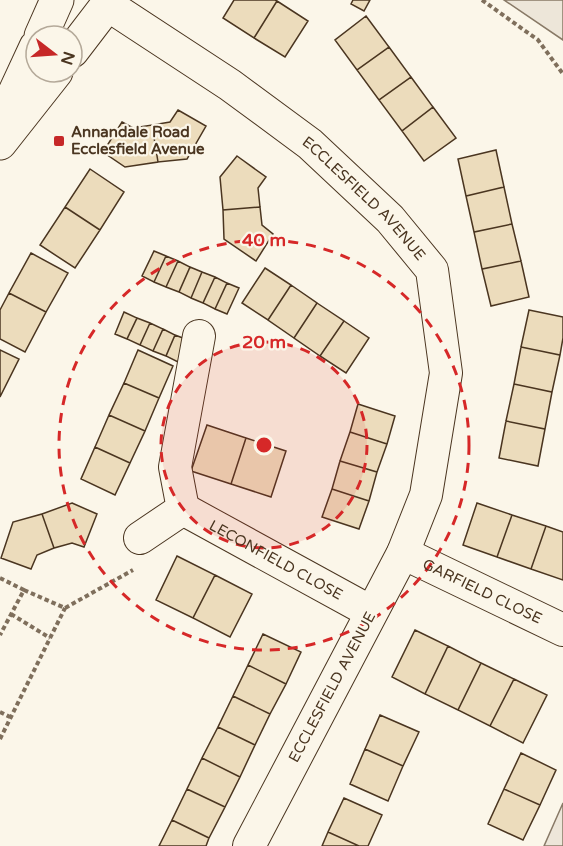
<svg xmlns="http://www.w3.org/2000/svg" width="563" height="846" viewBox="0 0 563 846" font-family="'Varela Round',sans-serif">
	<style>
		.green { fill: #ede6d9; stroke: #887966; stroke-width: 1.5 }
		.building { fill: #ecdcbc; stroke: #4a3520; stroke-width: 1.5 }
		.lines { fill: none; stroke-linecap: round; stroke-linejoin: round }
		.minor-casing { stroke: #4a3520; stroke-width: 34 }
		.tertiary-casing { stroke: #4a3520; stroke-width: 35 }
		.path { stroke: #7f6f5c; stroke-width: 4; stroke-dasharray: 4.5 3; stroke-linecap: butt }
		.minor { stroke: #fbf6e9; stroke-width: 32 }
		.tertiary { stroke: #fbf6e9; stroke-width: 33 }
		.ring { fill: none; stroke: #d62828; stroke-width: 3; stroke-dasharray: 10 8 }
		.poi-dot { fill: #c62828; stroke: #fbf6e9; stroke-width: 2 }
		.labels { text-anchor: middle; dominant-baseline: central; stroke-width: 4.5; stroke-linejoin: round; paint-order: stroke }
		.poi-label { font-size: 15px; font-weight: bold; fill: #4a3520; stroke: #fbf6e9; text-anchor: start }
		.street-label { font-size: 15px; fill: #4a3520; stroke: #fbf6e9 }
		.centre { fill: #d62828; stroke: #fbf6e9; stroke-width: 3 }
		.ring-label { font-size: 18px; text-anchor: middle; font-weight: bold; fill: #d62828; stroke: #fbf6e9; stroke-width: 4.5; stroke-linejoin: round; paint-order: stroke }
	</style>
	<rect width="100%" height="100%" fill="#fbf6e9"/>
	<!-- green -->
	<path class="green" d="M504 0H563V40Z
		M563 803V846H544Z"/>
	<!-- building -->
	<path class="building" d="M234 0H275L277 1 254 38 223 18Z
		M353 0H370L364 11 351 4Z
		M277 1 308 21 285 57 254 38Z
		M366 16 389 47 357 70 335 40Z
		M389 47 411 77 379 100 357 70Z
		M411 77 433 107 402 131 379 100Z
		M433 107 456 138 424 161 402 131Z
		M178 110 206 126 187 159 158 162 152 125 170 122Z
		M122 122 133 128 152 125 158 162 125 167 103 152Z
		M496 150 504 187 466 196 458 159Z
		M237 156 266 177 258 188 260 207 223 210 220 177Z
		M90 169 124 192 100 230 65 207Z
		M504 187 512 224 474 232 466 196Z
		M65 207 100 230 75 268 40 245Z
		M260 207 262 225 273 234 256 261 224 239 223 210Z
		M512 224 521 261 482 269 474 232Z
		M154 251 166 256 154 282 142 276Z
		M31 253 68 273 46 312 9 293Z
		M166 256 178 261 166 287 154 282Z
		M178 261 190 267 179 292 166 287Z
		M521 261 529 297 491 306 482 269Z
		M190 267 202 272 191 298 179 292Z
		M265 268 291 285 268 320 242 303Z
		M202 272 215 277 203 303 191 298Z
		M215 277 227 283 215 309 203 303Z
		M227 283 239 288 227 314 215 309Z
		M291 285 317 303 294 338 268 320Z
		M9 293 46 312 25 352 0 339V310Z
		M317 303 344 321 320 356 294 338Z
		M529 310 563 317V338L560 355 521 347Z
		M124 312 137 318 127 339 115 334Z
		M137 318 150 323 140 345 127 339Z
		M344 321 369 338 346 373 320 356Z
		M150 323 163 329 153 351 140 345Z
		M163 329 175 335 166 356 153 351Z
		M175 335 188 340 178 362 166 356Z
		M521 347 560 355 552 392 514 384Z
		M0 350 19 359 0 397Z
		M138 350 173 366 159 398 124 383Z
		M124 383 159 398 145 431 109 415Z
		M514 384 552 392 545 429 506 421Z
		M358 404 395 416 387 444 350 432Z
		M109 415 145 431 130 463 95 447Z
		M506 421 545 429 538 466 499 458Z
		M207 425 246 438 231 484 191 471Z
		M350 432 387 444 377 472 340 461Z
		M246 438 286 451 271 497 231 484Z
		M95 447 130 463 115 495 81 479Z
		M340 461 377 472 369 501 332 489Z
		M332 489 369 501 359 529 322 517Z
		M72 503 97 514 84 547 72 543 54 548 42 514Z
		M477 503 512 515 497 557 463 545Z
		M42 514 54 548 37 555 31 569 1 558 13 522Z
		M512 515 546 526 531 569 497 557Z
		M546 526 563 532V580L531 569Z
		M177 556 215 575 193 618 156 600Z
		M215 575 252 594 230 637 193 618Z
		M415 630 448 646 425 694 392 677Z
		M263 634 301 652 286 684 248 665Z
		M448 646 481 663 458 710 425 694Z
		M481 663 514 679 490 726 458 710Z
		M248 665 286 684 270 714 233 696Z
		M514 679 547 695 523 743 490 726Z
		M233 696 270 714 255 745 218 727Z
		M380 715 419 732 403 766 365 749Z
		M218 727 255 745 240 777 202 758Z
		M365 749 403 766 388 801 350 784Z
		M521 753 556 770 540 805 504 789Z
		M202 758 240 777 225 807 187 789Z
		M187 789 225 807 209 838 172 820Z
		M504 789 540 805 523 840 488 824Z
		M344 798 382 815 368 846H359L328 832Z
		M172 820 209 838 206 846H159Z
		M328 832 359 846H322Z"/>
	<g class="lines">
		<defs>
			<g id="minor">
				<path id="s1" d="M108 5 230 85 310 144 390 219 432 270 446 373 426 495 403 553 249 846"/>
				<path id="s2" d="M183 509 371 612"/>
				<path d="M140 538 183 509 175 467 199 336"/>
				<path id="s3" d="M403 553 563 630"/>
			</g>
			<path id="tertiary" d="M41 36 57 0
				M72 51 111 0
				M3 118 36 47
				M0 143 56 72"/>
		</defs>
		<!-- minor casing -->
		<use href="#minor" class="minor-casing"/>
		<!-- tertiary casing -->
		<use href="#tertiary" class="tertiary-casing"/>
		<!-- path -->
		<path class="path" d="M482 0 538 40 563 74
			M0 578 24 590 0 635
			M24 590 65 608 133 570
			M11 614 50 638
			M0 712 10 717
			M0 739 65 608"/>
		<!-- minor -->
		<use href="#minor" class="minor"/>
		<!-- tertiary -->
		<use href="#tertiary" class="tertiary"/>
	</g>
	<!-- distance rings -->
	<circle cx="264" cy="445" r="103" fill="#d62828" fill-opacity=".12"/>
	<g class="ring">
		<circle cx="264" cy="445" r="103"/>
		<circle cx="264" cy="445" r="205"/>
	</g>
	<!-- markers -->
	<rect class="poi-dot" x="53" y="135" width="12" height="12" rx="3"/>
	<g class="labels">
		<!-- poi labels -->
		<g class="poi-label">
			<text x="71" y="132">Annandale Road<tspan x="71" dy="17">Ecclesfield Avenue</tspan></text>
		</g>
		<!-- street labels -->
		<g class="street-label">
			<text stroke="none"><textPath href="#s1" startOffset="322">ECCLESFIELD AVENUE</textPath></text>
			<text stroke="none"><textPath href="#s2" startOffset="106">LECONFIELD CLOSE</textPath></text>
			<text stroke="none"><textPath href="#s3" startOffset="88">GARFIELD CLOSE</textPath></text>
			<text transform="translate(332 687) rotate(-62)">ECCLESFIELD AVENUE</text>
		</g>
	</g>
	<circle cx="264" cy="445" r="9" class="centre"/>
	<g class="ring-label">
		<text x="264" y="246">40 m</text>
		<text x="264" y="348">20 m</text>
	</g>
	<!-- north arrow -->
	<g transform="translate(54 54) rotate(107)"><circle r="28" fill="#fbf6e9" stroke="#b4a999" stroke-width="1.5"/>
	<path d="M0-4.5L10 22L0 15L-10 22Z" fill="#c62828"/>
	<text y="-9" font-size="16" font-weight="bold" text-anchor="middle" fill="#4a3520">N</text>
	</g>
</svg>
